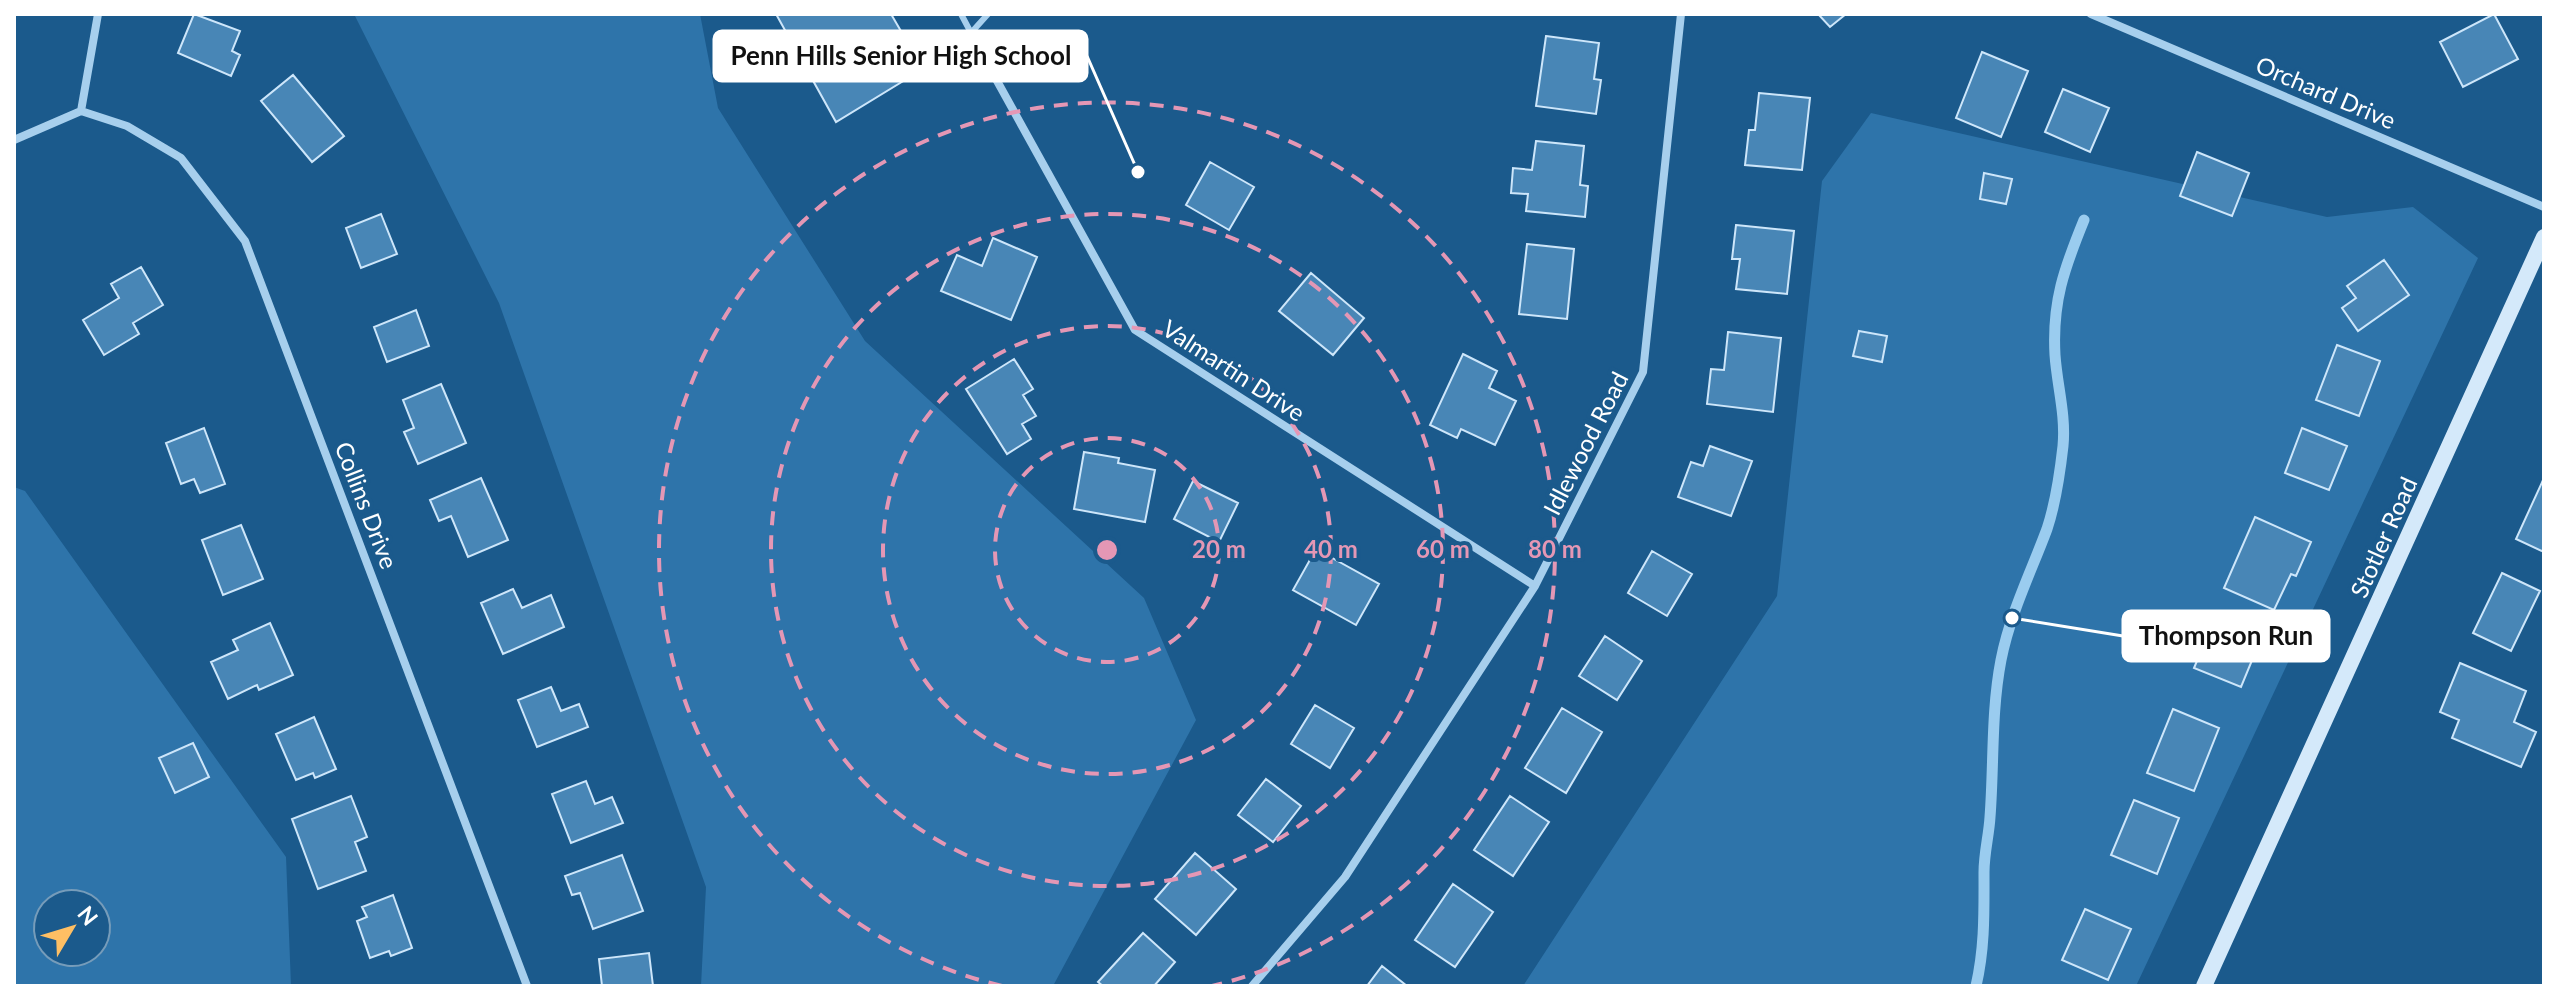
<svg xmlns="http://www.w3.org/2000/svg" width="2558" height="1000" viewBox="0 0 2558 1000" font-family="Lato,sans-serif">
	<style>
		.green { fill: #2e74aa; fill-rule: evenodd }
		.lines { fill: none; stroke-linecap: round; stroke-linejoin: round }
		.stream { stroke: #9accef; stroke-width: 11 }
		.building { fill: #4886b6; stroke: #cde6fa; stroke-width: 2 }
		.lane { stroke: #a7cfed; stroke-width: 6 }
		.street { stroke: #a7cfed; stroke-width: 8 }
		.secondary { stroke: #d4e9fa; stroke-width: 16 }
		.ring { fill: none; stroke: #e497b5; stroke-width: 4; stroke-dasharray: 14 10 }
		.labels { text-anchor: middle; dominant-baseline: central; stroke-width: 8; stroke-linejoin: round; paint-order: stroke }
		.street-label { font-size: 24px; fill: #fff; stroke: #1b5a8c }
		.centre { fill: #e497b5; stroke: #1b5a8c; stroke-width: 4 }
		.ring-label { font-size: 24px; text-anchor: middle; font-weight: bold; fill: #e497b5; stroke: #1b5a8c; stroke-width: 8; stroke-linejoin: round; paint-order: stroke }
		.leader { fill: none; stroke: #fff; stroke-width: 3 }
		.callout-dot { fill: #fff; stroke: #1b5a8c; stroke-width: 3 }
		.callout { fill: #fff; stroke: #fff; stroke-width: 3 }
		.callout-label { font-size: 26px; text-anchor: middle; font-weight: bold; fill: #111 }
	</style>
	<rect width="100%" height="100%" fill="#1b5a8c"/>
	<!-- green -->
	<path class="green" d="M354 14H700L718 108 865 341 1144 598 1196 720 1053 986H701L706 887 499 303Z
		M1871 113 2327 217 2413 207 2478 258 2136 986H1523L1777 596 1822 181Z
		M14 487 25 491 286 857 291 986H14ZM48 904H96V952H48Z"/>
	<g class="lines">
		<!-- stream -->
		<path class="stream" d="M1976 986C1985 947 1984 911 1984 872 1984 853 1989 835 1990 817 1994 765 1991 712 2001 660 2010 614 2031 572 2047 529 2056 502 2060 473 2063 446 2066 415 2057 385 2055 355 2052 302 2064 269 2084 220"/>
	</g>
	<!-- building -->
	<path class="building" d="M194 14 240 31 232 51 240 55 231 76 178 53Z
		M776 14H891L923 69 836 122Z
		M1818 14H1846L1830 27Z
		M2494 14 2518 59 2463 87 2440 42Z
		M1546 36 1599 43 1594 79 1601 80 1596 114 1536 106Z
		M1982 52 2028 71 2001 137 1956 118Z
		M293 75 344 136 312 162 261 101Z
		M2063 89 2109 108 2090 152 2045 132Z
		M1759 93 1810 98 1802 170 1745 165 1749 130H1755Z
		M1536 141 1584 146 1580 185 1588 186 1585 217 1526 211 1528 194 1511 193 1513 168 1532 170Z
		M2197 152 2249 173 2232 216 2180 196Z
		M1210 162 1254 187 1229 230 1186 205Z
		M1984 173 2012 179 2006 204 1980 199Z
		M381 214 397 254 361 268 346 228Z
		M1736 225 1794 231 1787 294 1736 289 1740 259H1732Z
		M993 238 1037 257 1011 320 941 291 957 255 982 266Z
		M1527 244 1574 249 1567 319 1519 314Z
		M2384 260 2409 295 2358 331 2342 308 2356 298 2347 286Z
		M141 267 163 305 133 323 139 334 104 355 83 320 119 298 111 284Z
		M1311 273 1364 318 1333 355 1279 311Z
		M416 310 429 346 387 362 374 327Z
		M1859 331 1887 336 1882 362 1853 356Z
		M1728 332 1781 338 1773 412 1707 404 1711 369 1724 370Z
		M2337 345 2380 361 2359 416 2316 400Z
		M1463 354 1497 371 1489 388 1516 401 1495 445 1461 429 1457 438 1430 425Z
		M1014 359 1033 389 1023 395 1036 416 1022 424 1031 439 1007 454 966 389Z
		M441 384 466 443 418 464 404 432 414 428 403 400Z
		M204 428 225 484 200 493 194 479 181 484 166 443Z
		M2302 428 2347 446 2329 490 2285 473Z
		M1710 446 1752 461 1731 516 1678 497 1691 462 1703 466Z
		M1084 452 1119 458 1118 463 1155 470 1145 522 1074 509Z
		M481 478 508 540 468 557 451 516 439 521 430 500Z
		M2544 478V552L2516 539Z
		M1193 481 1238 503 1219 542 1174 519Z
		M2255 517 2311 542 2296 576 2291 574 2274 610 2224 588Z
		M241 525 263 579 223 595 202 540Z
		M1316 549 1379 584 1356 625 1293 590Z
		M1652 551 1692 574 1667 616 1628 593Z
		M2502 573 2540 591 2511 651 2473 633Z
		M513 589 522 608 551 595 564 627 503 654 481 603Z
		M270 623 293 675 259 690 257 685 228 699 211 662 238 650 233 640Z
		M2213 623 2260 641 2241 687 2194 668Z
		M1605 636 1642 661 1617 700 1579 676Z
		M2460 663 2526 691 2514 722 2536 732 2521 767 2452 738 2459 720 2440 712Z
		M551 687 561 711 579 704 588 727 537 747 518 700Z
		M1315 705 1354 728 1330 768 1291 744Z
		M1562 708 1602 732 1566 793 1525 768Z
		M2173 709 2219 728 2194 791 2147 773Z
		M314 717 336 769 315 778 313 773 296 780 276 734Z
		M193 743 209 777 175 793 159 758Z
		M1266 779 1301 806 1273 842 1238 815Z
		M586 781 595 804 612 797 623 823 571 843 552 794Z
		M351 796 367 837 355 842 366 871 318 889 292 819Z
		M1510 796 1549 822 1513 876 1474 850Z
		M2134 800 2179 818 2157 874 2111 855Z
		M1195 853 1236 889 1196 935 1155 899Z
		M622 855 643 911 593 929 580 893 572 895 565 876Z
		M1453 884 1493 912 1455 967 1415 940Z
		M393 895 412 948 391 956 389 951 370 958 357 921 367 917 362 907Z
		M2085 909 2131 929 2108 980 2062 960Z
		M1143 933 1175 962 1154 986H1103L1098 982Z
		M649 953 653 986H602L599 959Z
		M1382 966 1407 986H1367Z"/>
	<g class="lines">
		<!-- lane -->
		<path class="lane" d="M961 14 986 61
			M970 34 988 14"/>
		<!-- street -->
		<path class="street" d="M2091 14 2544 207
			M986 61 1135 330 1535 586
			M81 111 127 126 181 158 245 241 527 986
			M14 140 81 111 98 14
			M1252 986 1345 877 1535 586 1643 372 1681 14"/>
		<!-- secondary -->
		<path class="secondary" d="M2204 986 2544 237"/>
	</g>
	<!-- distance rings -->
	<g class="ring">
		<circle cx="1107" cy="550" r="112"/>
		<circle cx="1107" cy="550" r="224"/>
		<circle cx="1107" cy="550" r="336"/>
		<path d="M1002 986A448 448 0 1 1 1212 986"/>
	</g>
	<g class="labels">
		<!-- street labels -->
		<g class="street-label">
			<text transform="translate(2326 92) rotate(23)">Orchard Drive</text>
			<text transform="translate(1234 370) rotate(33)">Valmartin Drive</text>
			<text transform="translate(1585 443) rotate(-63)">Idlewood Road</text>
			<text transform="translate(367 505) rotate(69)">Collins Drive</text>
			<text transform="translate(2383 537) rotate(-66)">Stotler Road</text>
		</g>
	</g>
	<circle cx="1107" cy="550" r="12" class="centre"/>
	<g class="ring-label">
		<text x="1219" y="558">20 m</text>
		<text x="1331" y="558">40 m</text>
		<text x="1443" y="558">60 m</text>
		<text x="1555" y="558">80 m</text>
	</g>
	<!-- callouts -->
	<path class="leader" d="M1138 172L1087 56M2012 618L2123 636"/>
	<g class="callout-dot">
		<circle cx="1138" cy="172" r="8"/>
		<circle cx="2012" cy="618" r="8"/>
	</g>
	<g class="callout">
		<rect x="714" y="31" width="373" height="50" rx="8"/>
		<rect x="2123" y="611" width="206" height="50" rx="8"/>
	</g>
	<g class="callout-label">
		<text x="901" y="65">Penn Hills Senior High School</text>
		<text x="2226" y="645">Thompson Run</text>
	</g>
	<!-- border -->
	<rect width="2558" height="1000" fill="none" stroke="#ffffff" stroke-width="32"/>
	<!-- north arrow -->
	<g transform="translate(72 928) rotate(52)"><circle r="38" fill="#1b5a8c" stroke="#769cba" stroke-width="2"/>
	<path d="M0-6L14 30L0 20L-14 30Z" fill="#febf64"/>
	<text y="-12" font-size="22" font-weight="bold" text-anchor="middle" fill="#ffffff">N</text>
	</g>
</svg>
